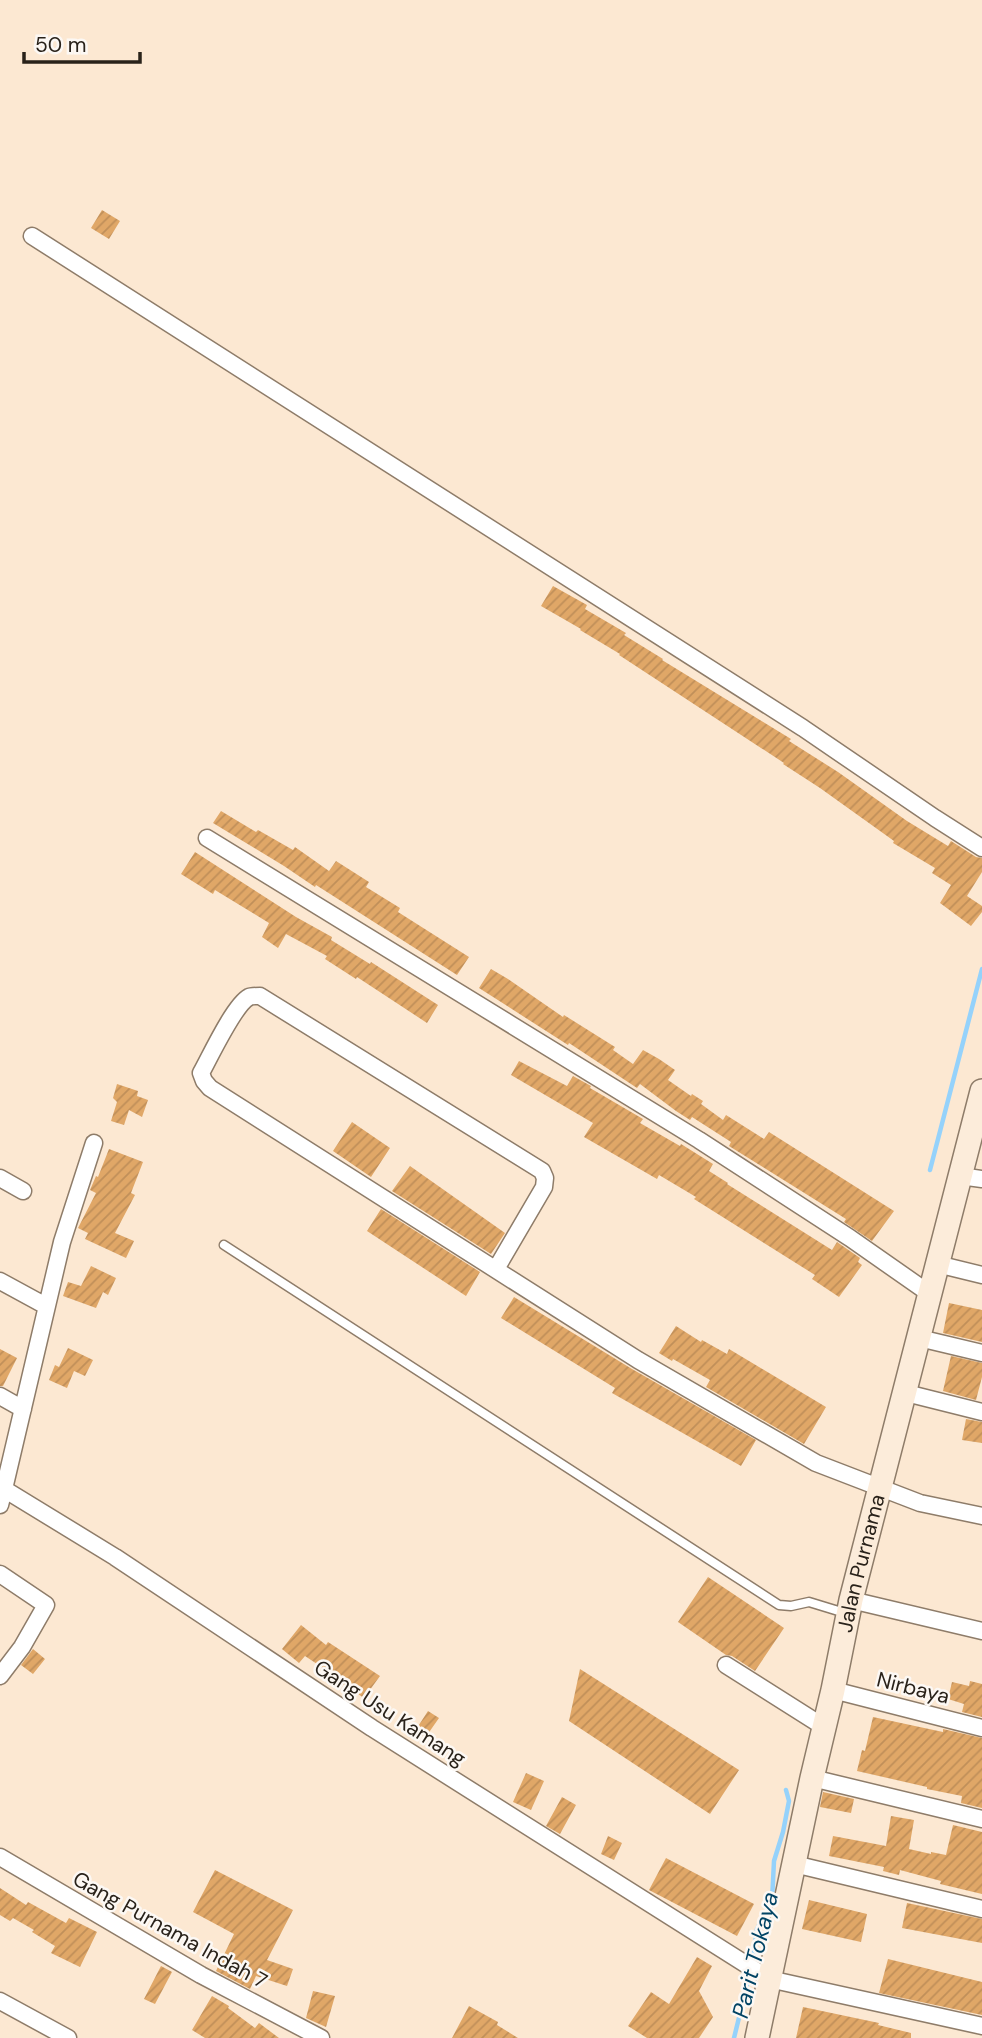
<svg xmlns="http://www.w3.org/2000/svg" width="982" height="2038" viewBox="0 0 982 2038" font-family="'DM Sans',sans-serif">
	<style>
		.lines { fill: none; stroke-linecap: round; stroke-linejoin: round }
		.stream { stroke: #95d2fb; stroke-width: 4.5 }
		.building { fill: url(#building-hatch) }
		.lane-casing { stroke: #8e7c69; stroke-width: 11 }
		.street-casing { stroke: #8e7c69; stroke-width: 19 }
		.secondary-casing { stroke: #8e7c69; stroke-width: 26 }
		.lane { stroke: #fff; stroke-width: 8 }
		.street { stroke: #fff; stroke-width: 16 }
		.secondary { stroke: #fcecda; stroke-width: 23 }
		.labels { text-anchor: middle; dominant-baseline: central; stroke-width: 5; stroke-linejoin: round; paint-order: stroke }
		.street-label { font-size: 21px; fill: #29221a; stroke: #fcf8f4 }
		.water-label { font-size: 23px; font-style: italic; fill: #014364; stroke: #fcf8f4 }
	</style>
	<defs>
		<pattern id="building-hatch" width="6" height="6" patternUnits="userSpaceOnUse" patternTransform="scale(1.75)"><rect width="6" height="6" fill="#e0a767"/><path d="M-1 1l2-2M0 6l6-6M5 7l2-2" fill="none" stroke="#c08f59"/></pattern>
	</defs>
	<rect width="100%" height="100%" fill="#fce8d2"/>
	<g class="lines">
		<!-- stream -->
		<path class="stream" d="M930 1170 982 969
			M752 1965 757 1929 772 1901 774 1861 783 1832 789 1801 786 1790
			M734 2038 750 1973"/>
	</g>
	<!-- building -->
	<path class="building" d="M102 210 120 221 109 239 91 228Z
		M553 586 587 605 585 609 626 633 624 635 663 659 662 660 791 739 789 741 838 772 907 821 948 846 951 841 976 857 982 858V872L967 896 982 906V912L971 926 940 903 951 885 932 873 935 868 893 843 894 841 820 788 783 764 784 763 619 655 620 654 580 630 581 629 541 606Z
		M221 811 256 832 258 830 293 850 295 847 329 871 336 861 369 882 366 887 400 908 398 912 469 957 457 975 316 885 315 887 284 866 213 823Z
		M195 852 296 917 332 937 331 940 370 964 371 962 438 1005 427 1023 357 977 356 979 325 959 327 956 286 934 278 948 262 937 269 923 215 890 213 894 181 874Z
		M491 969 508 979 563 1017 564 1015 615 1047 613 1050 633 1064 643 1050 659 1059 675 1070 668 1080 691 1096 692 1094 703 1101 701 1104 723 1120 726 1115 764 1139 769 1132 894 1211 872 1241 844 1222 846 1219 729 1146 731 1142 692 1117 690 1120 676 1111 640 1084 637 1088 569 1043 568 1045 479 988Z
		M519 1061 567 1086 573 1076 591 1086 590 1088 643 1119 640 1123 680 1146 681 1144 713 1164 709 1171 728 1183 727 1184 832 1250 837 1242 860 1258 858 1262 862 1265 839 1297 812 1279 815 1275 694 1199 696 1197 659 1175 657 1179 584 1137 593 1123 511 1075Z
		M117 1084 138 1091 137 1096 148 1100 142 1117 129 1110 124 1125 111 1121 117 1102 113 1098Z
		M352 1122 390 1148 371 1177 333 1151Z
		M109 1149 143 1162 131 1193 135 1195 115 1233 134 1241 126 1258 85 1239 88 1233 78 1228 96 1193 90 1190 96 1176 98 1177Z
		M410 1166 505 1233 491 1254 392 1191Z
		M381 1209 480 1272 466 1296 367 1231Z
		M91 1266 116 1278 108 1295 103 1292 96 1308 63 1296 68 1282 81 1286Z
		M514 1297 632 1369 756 1440 741 1466 612 1393 615 1388 501 1318Z
		M949 1303 982 1310V1342L943 1333Z
		M676 1326 701 1342 702 1340 727 1354 729 1349 826 1407 804 1444 706 1387 710 1380 673 1359 672 1361 659 1353Z
		M68 1348 93 1360 85 1376 74 1371 67 1388 49 1380 55 1365 59 1367Z
		M0 1349 17 1358 3 1386H0Z
		M951 1356 982 1363V1377L976 1400 943 1391Z
		M966 1419 982 1422V1443L962 1440Z
		M708 1577 784 1628 755 1671 732 1656 726 1655 678 1622Z
		M301 1625 326 1645 328 1642 380 1676 364 1698 340 1682 341 1680 305 1656 299 1663 282 1649Z
		M33 1649 45 1659 33 1674 21 1665Z
		M580 1669 739 1770 710 1814 569 1721Z
		M970 1681 982 1684V1717L962 1712 964 1704 948 1699 952 1682 969 1686Z
		M428 1711 439 1718 425 1738 415 1731Z
		M873 1717 943 1732V1729L982 1738V1808L961 1803 962 1796 927 1789V1787L857 1771 862 1750 865 1751Z
		M526 1773 544 1781 531 1810 513 1802Z
		M823 1792 854 1799 851 1813 820 1807Z
		M562 1797 576 1805 560 1834 546 1826Z
		M891 1816 914 1820 909 1849 931 1854V1852L946 1855 953 1825 982 1832V1894L940 1884 941 1881 900 1870 899 1875 883 1871 884 1867 829 1856 833 1836 886 1846Z
		M608 1836 622 1843 614 1860 601 1854Z
		M666 1858 754 1904 737 1936 649 1890Z
		M215 1870 293 1910 267 1960 293 1969 287 1986 256 1976 250 1989 216 1971 234 1934 193 1912Z
		M0 1888 26 1905 28 1902 66 1923 69 1918 97 1932 80 1967 51 1953 55 1946 32 1932 34 1930 13 1918 10 1921 0 1915Z
		M809 1900 867 1914 861 1942 802 1929Z
		M907 1903 982 1919V1943L902 1928Z
		M697 1957 712 1966 699 1991 713 2017 699 2038H647L628 2026 651 1992 669 2004Z
		M888 1959 982 1982V2015L879 1993Z
		M161 1966 172 1972 155 2004 144 1999Z
		M313 1991 335 1996 326 2027 306 2018Z
		M212 1996 229 2006 228 2008 255 2028 259 2023 279 2038H205L192 2030Z
		M469 2006 498 2022 497 2025 518 2038H452Z
		M803 2007 879 2023 878 2025 911 2033V2038H796Z"/>
	<g class="lines">
		<defs>
			<path id="lane" d="M224 1245 779 1605 791 1606 809 1602 845 1613"/>
			<path id="street" d="M32 236 803 728 935 818 982 848
				M207 838 699 1140 850 1238 930 1294
				M960 1176 982 1179
				M0 1178 23 1191
				M937 1264 982 1275
				M496 1269 544 1187 545 1178 542 1171 260 996C257 996 251 996 249 997 234 1005 210 1057 201 1073L204 1081 210 1088 638 1360 816 1463 920 1503 982 1516
				M0 1281 46 1306
				M919 1338 982 1353
				M906 1393 982 1412
				M0 1396 23 1409
				M4 1489 62 1242 94 1143
				M0 1505 4 1489 115 1557 372 1728 769 1979 982 2026
				M0 1574 46 1605 22 1647 0 1676
				M851 1600 982 1631
				M726 1665 824 1727
				M833 1690 982 1728
				M812 1778 982 1819
				M0 1857 201 1975 321 2038
				M794 1864 982 1909
				M0 2001 68 2038"/>
			<g id="secondary">
				<path id="s1" d="M757 2038 812 1778 833 1690 851 1600 982 1091"/>
			</g>
		</defs>
		<!-- lane casing -->
		<use href="#lane" class="lane-casing"/>
		<!-- street casing -->
		<use href="#street" class="street-casing"/>
		<!-- secondary casing -->
		<use href="#secondary" class="secondary-casing"/>
		<!-- lane -->
		<use href="#lane" class="lane"/>
		<!-- street -->
		<use href="#street" class="street"/>
		<!-- secondary -->
		<use href="#secondary" class="secondary"/>
	</g>
	<g class="labels">
		<!-- street labels -->
		<g class="street-label">
			<text stroke="none"><textPath href="#s1" startOffset="486">Jalan Purnama</textPath></text>
			<text transform="translate(913 1688) rotate(14)">Nirbaya</text>
			<text transform="translate(390 1713) rotate(33)">Gang Usu Kamang</text>
			<text transform="translate(170 1930) rotate(29)">Gang Purnama Indah 7</text>
		</g>
		<!-- water labels -->
		<g class="water-label">
			<text transform="translate(755 1955) rotate(-76)">Parit Tokaya</text>
		</g>
	</g>
	<!-- scale -->
	<path d="M24 52v10h116v-10" fill="none" stroke="#29221a" stroke-width="3.5"/>
	<text x="35" y="52" font-size="21" fill="#29221a" stroke="#fcf8f4" stroke-width="5" paint-order="stroke">50 m</text>
</svg>
